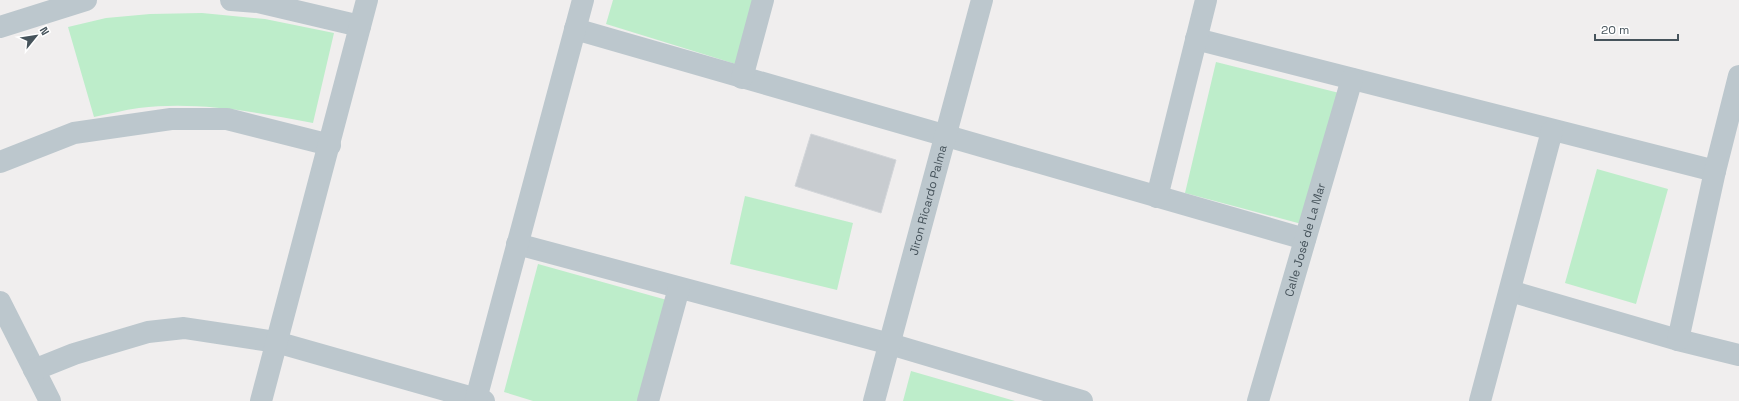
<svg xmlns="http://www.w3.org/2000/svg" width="1739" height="401" viewBox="0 0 1739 401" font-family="'Space Grotesk',sans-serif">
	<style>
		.green { fill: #bdedca }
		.building { fill: #c8ccd0; stroke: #d2d5d9 }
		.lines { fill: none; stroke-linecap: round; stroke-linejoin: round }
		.street { stroke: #bcc7cd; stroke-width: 22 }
		.labels { text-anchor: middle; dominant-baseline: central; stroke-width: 3; stroke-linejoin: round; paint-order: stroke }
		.street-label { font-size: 12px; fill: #46535b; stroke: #fff }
	</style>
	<rect width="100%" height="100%" fill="#f0eeee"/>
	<!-- green -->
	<path class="green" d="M613 0H759L742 66 606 24Z
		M202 13 265 19 334 33 313 123C257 112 197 101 139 108 124 110 109 114 94 117L68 27 106 18 150 14Z
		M1216 62 1347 95 1309 226 1185 193Z
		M1597 169 1668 189 1636 304 1565 283Z
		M745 196 853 223 837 290 730 264Z
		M538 264 674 302 647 401H533L504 392Z
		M911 371 1015 401H903Z"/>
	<!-- building -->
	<path class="building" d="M811 134 896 160 881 213 795 186Z"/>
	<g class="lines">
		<!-- street -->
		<g class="street">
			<path d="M231 0 258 2 360 26"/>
			<path d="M0 27 86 0"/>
			<path d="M575 29 1305 239"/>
			<path d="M1196 39 1715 171"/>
			<path d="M742 78 763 0"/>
			<path d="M0 162 74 133 171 119H227L330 145"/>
			<path d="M1157 197 1206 0"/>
			<path d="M517 244 890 344 1082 401"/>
			<path d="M1510 291 1678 340 1739 355"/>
			<path d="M0 302 50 401"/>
			<path d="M1678 340 1715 171 1739 76"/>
			<path d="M34 370 74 354 148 332 184 328 276 342 484 401"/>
			<path d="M476 399 583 0"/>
			<path d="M261 401 367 0"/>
			<path d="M648 401 679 288"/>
			<path id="s1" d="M874 401 982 0"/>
			<path id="s2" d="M1258 401 1352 79"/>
			<path d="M1480 401 1552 131"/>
		</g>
	</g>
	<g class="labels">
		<!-- street labels -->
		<g class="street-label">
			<text stroke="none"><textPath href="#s1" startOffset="208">Jiron Ricardo Palma</textPath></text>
			<text stroke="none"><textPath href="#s2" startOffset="168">Calle José de La Mar</textPath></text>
		</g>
	</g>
	<!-- north arrow -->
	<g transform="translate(36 36) rotate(60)" stroke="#ffffff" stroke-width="3" paint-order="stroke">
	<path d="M0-3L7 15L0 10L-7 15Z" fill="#46535b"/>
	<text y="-6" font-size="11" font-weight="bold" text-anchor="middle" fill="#46535b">N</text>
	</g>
	<!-- scale -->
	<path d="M1595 34v6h83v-6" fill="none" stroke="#46535b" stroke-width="2"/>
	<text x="1601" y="34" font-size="12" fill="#46535b" stroke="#ffffff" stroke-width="3" paint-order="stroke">20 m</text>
</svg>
